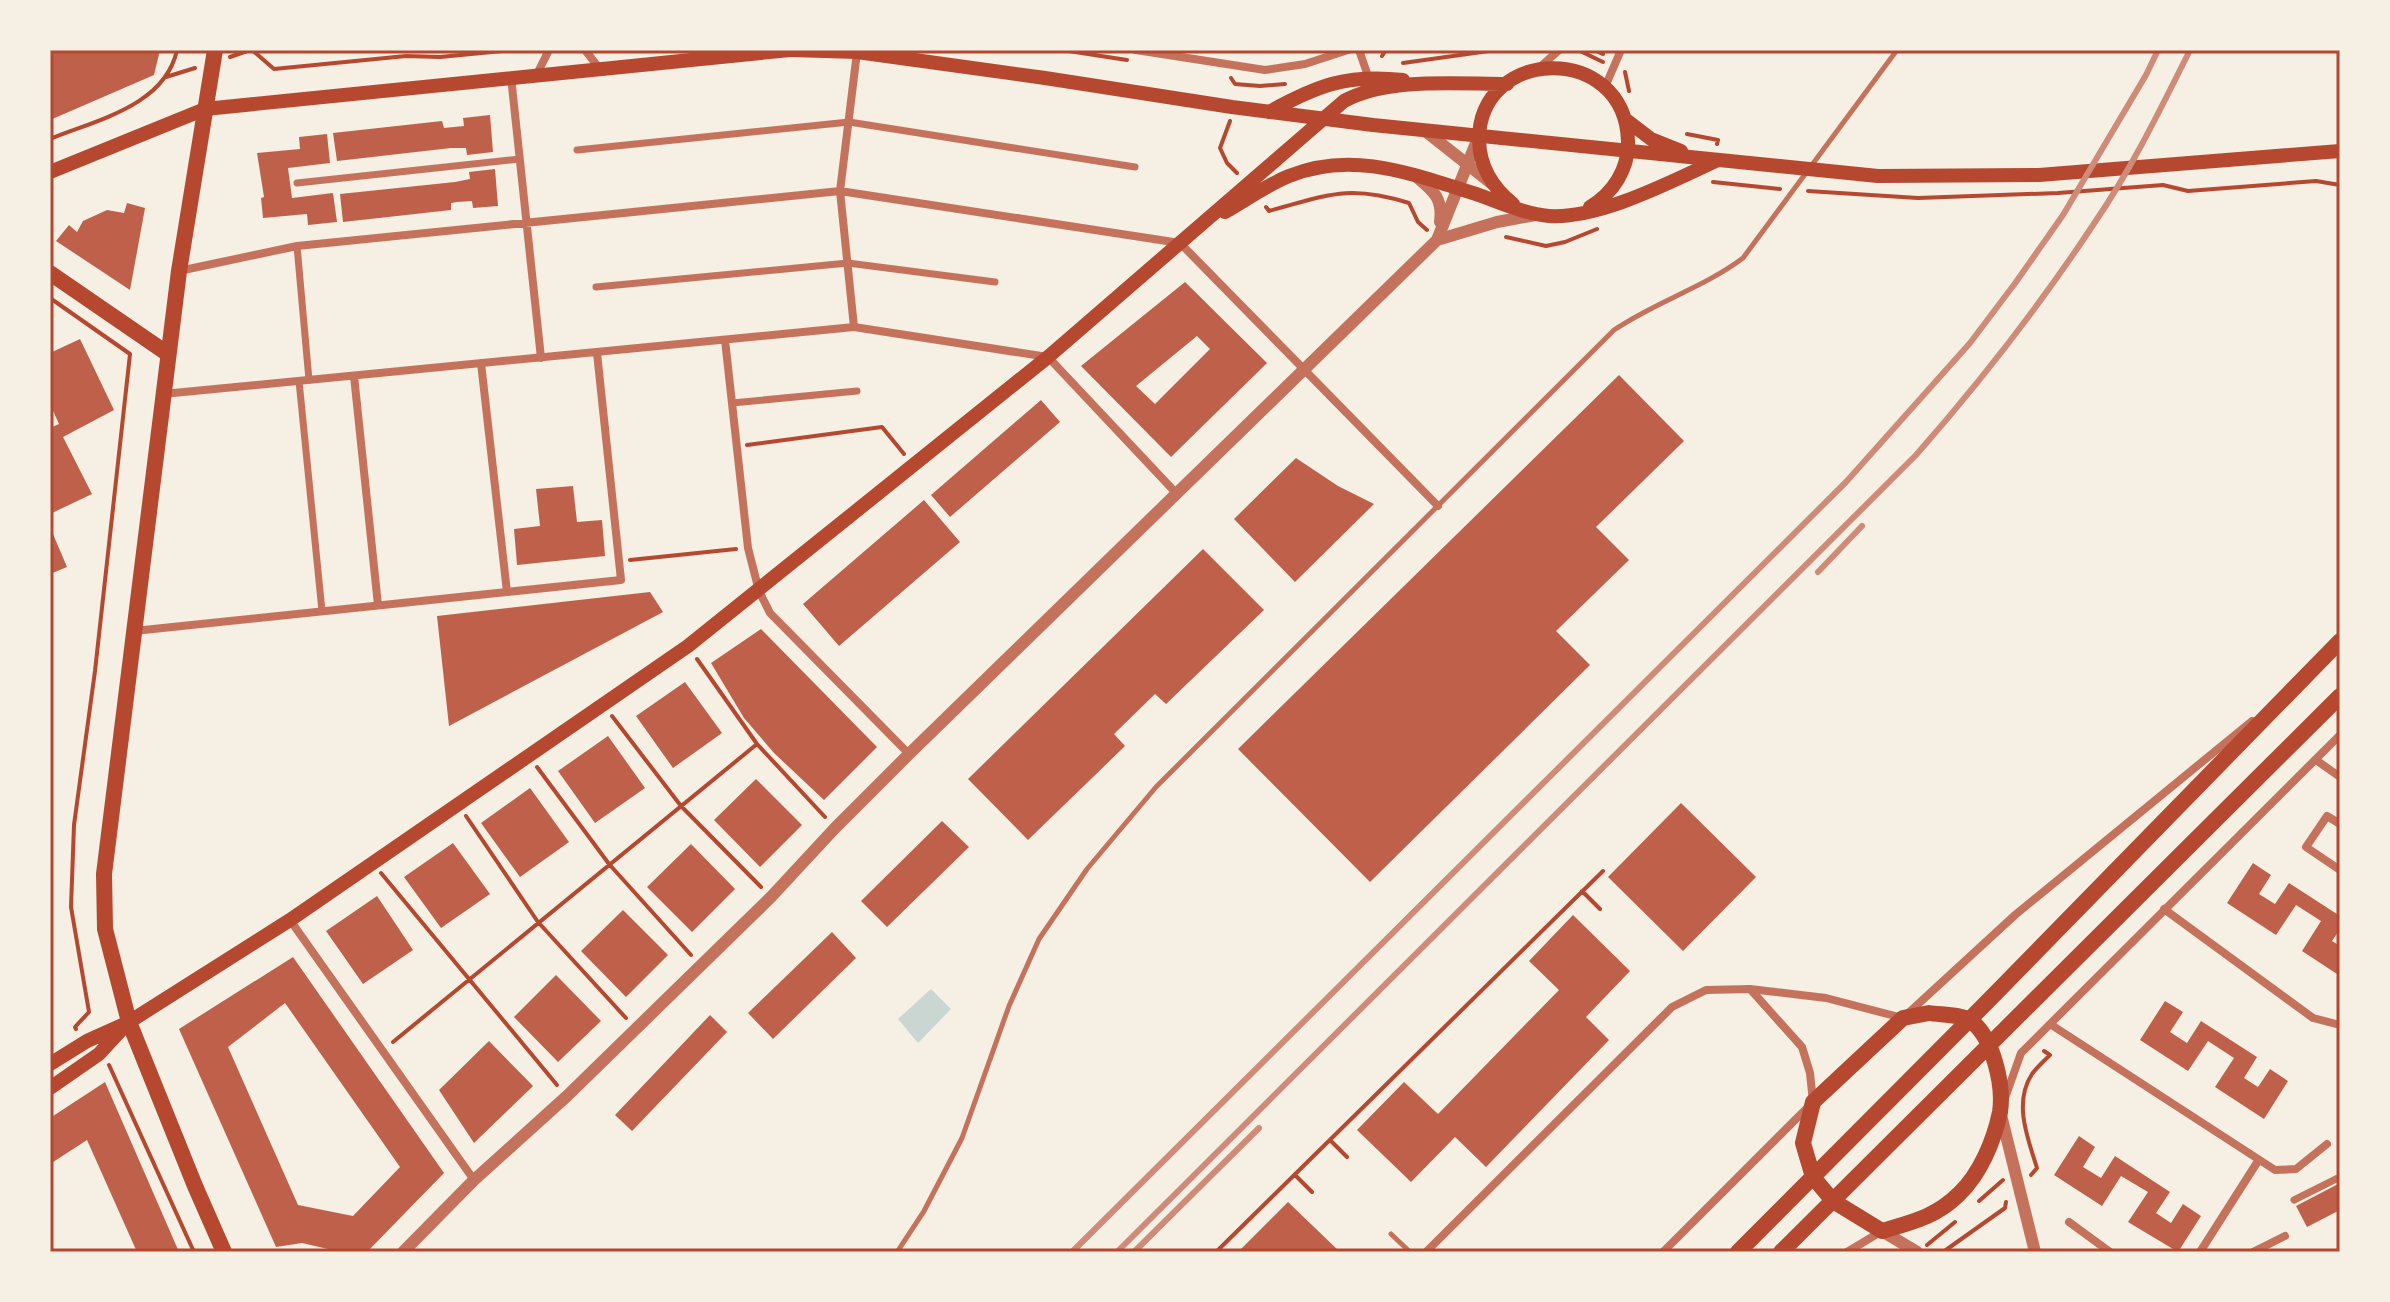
<svg xmlns="http://www.w3.org/2000/svg" width="2390" height="1302" viewBox="0 0 2390 1302" font-family="'Noto Sans',sans-serif">
	<style>
		.water { fill: #c9d6d2 }
		.building { fill: #bf614a; fill-rule: evenodd }
		.lines { fill: none; stroke-linecap: round; stroke-linejoin: round }
		.path { stroke: #b5482f; stroke-width: 4 }
		.service { stroke: #c5725c; stroke-width: 5 }
		.pedestrian { stroke: #c5725c; stroke-width: 7 }
		.minor { stroke: #c5725c; stroke-width: 8 }
		.tertiary { stroke: #c5725c; stroke-width: 12 }
		.secondary { stroke: #b5482f; stroke-width: 14 }
		.primary { stroke: #b5482f; stroke-width: 16 }
		.rail { stroke: #cf8b77; stroke-width: 6 }
		.neatline { fill: none; stroke: #b5482f; stroke-width: 3 }
	</style>
	<rect width="100%" height="100%" fill="#f6efe4"/>
	<!-- water -->
	<path class="water" d="M931 989 951 1009 918 1043 898 1019Z"/>
	<!-- building -->
	<path class="building" d="M50 50H160L154 75 50 120Z
		M490 115 493 152 467 155 466 148H451L337 161 333 133 442 121 444 128 464 126 463 118Z
		M327 134 330 163 288 168 292 198 333 193 337 222 308 225 307 214 263 218 261 198 264 197 257 153 300 149 299 137Z
		M495 169 498 206 473 208 472 201 457 202 451 203V210L343 222 340 194 455 182 470 179 469 172Z
		M127 203 145 208 130 290 56 241 69 225 77 232 83 221 107 210 124 213Z
		M1185 282 1267 363 1171 457 1081 366ZM1197 336 1210 349 1155 404 1136 386Z
		M80 339 114 410 63 437 92 494 50 514V428L59 424 50 404V353Z
		M1619 375 1684 441 1596 527 1629 560 1556 631 1590 665 1370 882 1238 749Z
		M1041 400 1060 422 950 517 931 495Z
		M1296 458 1338 486 1374 504 1295 582 1234 519Z
		M573 486 577 522 602 520 605 556 517 565 514 529 540 526 536 489Z
		M924 500 960 542 839 646 803 604Z
		M50 527 67 567 50 574Z
		M1203 549 1264 610 1166 704 1155 694 1114 734 1125 746 1028 840 968 779Z
		M650 592 663 612 449 726 437 616Z
		M761 629 877 747 824 800 774 753 744 718 711 663Z
		M685 682 722 733 673 768 636 716Z
		M608 736 645 788 595 823 558 771Z
		M756 779 802 825 760 867 714 820Z
		M530 788 569 842 520 877 481 823Z
		M1681 803 1756 877 1683 951 1608 877Z
		M942 821 969 847 887 927 861 901Z
		M453 843 490 894 441 928 404 877Z
		M691 844 735 889 692 932 647 887Z
		M2253 863 2271 875 2259 894 2275 904 2289 883 2340 916V929L2332 941 2340 946V976L2302 951 2321 921 2296 905 2276 935 2227 903Z
		M377 896 413 950 363 984 326 931Z
		M623 910 668 955 626 997 581 951Z
		M1573 915 1630 971 1586 1017 1609 1040 1486 1167 1455 1137 1411 1182 1357 1130 1404 1082 1438 1114 1559 990 1529 961Z
		M832 932 856 958 773 1039 748 1013Z
		M293 957 444 1173 367 1252H341L302 1243 276 1247 179 1029ZM285 1003 400 1167 353 1216 298 1205 228 1047Z
		M556 975 601 1021 558 1062 514 1017Z
		M2165 1001 2183 1012 2170 1032 2187 1043 2201 1021 2257 1057 2244 1078 2258 1087 2270 1069 2288 1081 2264 1119 2215 1087 2234 1058 2208 1041 2188 1071 2140 1040Z
		M710 1015 727 1032 632 1131 615 1115Z
		M489 1041 533 1086 474 1143 439 1090Z
		M105 1082 179 1252H137L87 1140 50 1164V1118Z
		M2079 1136 2095 1147 2083 1167 2101 1178 2115 1156 2170 1192 2156 1213 2171 1223 2183 1204 2201 1216 2178 1252 2128 1222 2148 1192 2121 1176 2102 1206 2054 1175Z
		M2340 1183V1210L2307 1227 2296 1206Z
		M1288 1202 1340 1252H1238Z"/>
	<g class="lines">
		<!-- path -->
		<path class="path" d="M252 50 274 69 406 56 440 57 512 50
			M1062 50 1127 60
			M1578 50 1603 62
			M1594 50 1603 54
			M1382 56 1386 50
			M230 57 250 50
			M1403 63 1496 50
			M1625 72 1629 91
			M166 77 195 68
			M1231 78 1235 84 1260 86 1285 84
			M1230 121 1220 148 1227 163 1237 173
			M1687 134 1718 140 1717 144
			M50 139C96 120 165 106 177 50
			M1713 182 1780 189
			M1808 191 1918 198 2058 193 2163 185 2188 191 2316 181 2340 185
			M1266 207 1269 211C1328 195 1348 184 1409 203L1418 222 1427 230
			M1506 237 1546 246 1565 242 1597 229
			M50 298 130 354 95 671 74 825 71 907 89 1012 75 1027 76 1029
			M747 445 882 427 904 454
			M630 560 736 549
			M697 659 757 744 825 817
			M612 716 681 806 761 887
			M537 767 609 864 691 955
			M466 816 538 922 626 1018
			M381 873 557 1085
			M1582 891 1600 909
			M393 1042 757 744
			M109 1065 194 1252
			M1330 1140 1347 1157
			M1295 1175 1312 1192
			M2031 1175 2037 1168C2028 1139 2013 1103 2032 1074 2037 1067 2044 1061 2050 1055L2044 1051
			M1979 1201 2003 1180
			M1927 1245 1955 1222
			M1216 1252 1603 871
			M1943 1252 2005 1208 2006 1202"/>
		<!-- service -->
		<path class="service" d="M1391 1234 1410 1252
			M897 1252 924 1211 962 1138 1009 1006 1039 939 1087 869 1156 787 1614 330C1655 302 1703 288 1743 258L1897 50"/>
		<!-- pedestrian -->
		<path class="pedestrian" d="M577 150 849 122 1135 167
			M297 183 520 159
			M297 246 309 380
			M596 287 848 263 995 282
			M299 381 322 611
			M732 403 857 391
			M2294 1200 2340 1177"/>
		<!-- minor -->
		<path class="minor" d="M585 50 599 68
			M1136 50 1265 70 1305 64 1348 50
			M1359 50 1368 76
			M1539 68 1559 50
			M537 74 549 50
			M511 77 541 358
			M1605 87 1621 50
			M179 271 297 246 840 191 1180 243 1438 506
			M854 327 840 191 857 52
			M725 340 748 548 759 591 770 613 909 754
			M481 363 507 592 621 580 597 353
			M354 376 378 605
			M163 394 854 327 1048 357 1177 494
			M134 631 507 592
			M2316 760 2340 777
			M2340 824 2327 816 2306 847 2340 870
			M2164 909 2313 1018 2340 1025
			M290 920 474 1180
			M2050 1024 2275 1170 2296 1169 2327 1144
			M2005 1098 2021 1053 2340 735
			M2069 1222 2110 1252
			M1426 1252 1672 1007 1706 990 1750 989 1826 998 1903 1018 2015 915 2252 721
			M1663 1252 1813 1102 1810 1073 1802 1047 1751 990
			M1847 1252 1882 1231
			M2200 1252 2258 1161
			M2253 1252 2285 1236"/>
		<!-- tertiary -->
		<path class="tertiary" d="M1424 130 1491 183
			M1418 178C1435 192 1443 200 1440 222
			M1437 240 1497 222 1535 215
			M2000 1111 2035 1252
			M1882 1231 1917 1252
			M403 1252 474 1180 567 1096 771 897 835 828 909 754 1437 240 1478 138"/>
		<!-- secondary -->
		<path class="secondary" d="M792 50 857 52 1045 78 1232 107 1373 125 1878 176 2039 175 2340 151
			M1269 112C1318 85 1347 74 1403 80
			M1625 119 1651 139 1681 151
			M50 172 205 109 790 50
			M1513 204C1493 188 1480 168 1479 141 1478 46 1625 42 1628 141 1629 169 1613 193 1590 207
			M1225 212C1246 200 1267 185 1289 176 1352 150 1412 174 1473 193 1497 201 1524 214 1549 216 1600 219 1670 182 1716 161
			M50 1064 87 1041 129 1022 290 920 688 646 1048 357 1344 101C1388 77 1458 84 1507 84
			M50 1088 99 1054 123 1028"/>
		<!-- primary -->
		<path class="primary" d="M215 50 179 271 104 874 105 929 129 1022 195 1186 224 1252
			M50 273 168 354
			M1929 1013C1940 1015 1962 1014 1971 1021 1993 1037 2004 1086 2000 1112 1994 1141 1980 1174 1959 1194 1936 1217 1912 1222 1882 1231L1833 1201 1813 1177 1803 1143 1813 1102 1903 1018Z
			M1738 1252 1987 1002 2340 641
			M1781 1252 2340 696"/>
		<!-- rail -->
		<path class="rail" d="M1818 572 1862 526
			M1072 1252 1846 482 1970 343 2016 282 2063 215 2146 75 2158 50
			M1117 1252 1916 455C1981 381 2041 304 2095 222 2132 168 2161 108 2190 50
			M1134 1252 1259 1128"/>
	</g>
	<!-- border -->
	<rect width="2390" height="1302" fill="none" stroke="#f6efe4" stroke-width="104"/>
	<rect x="52" y="52" width="2286" height="1198" class="neatline"/>
</svg>
